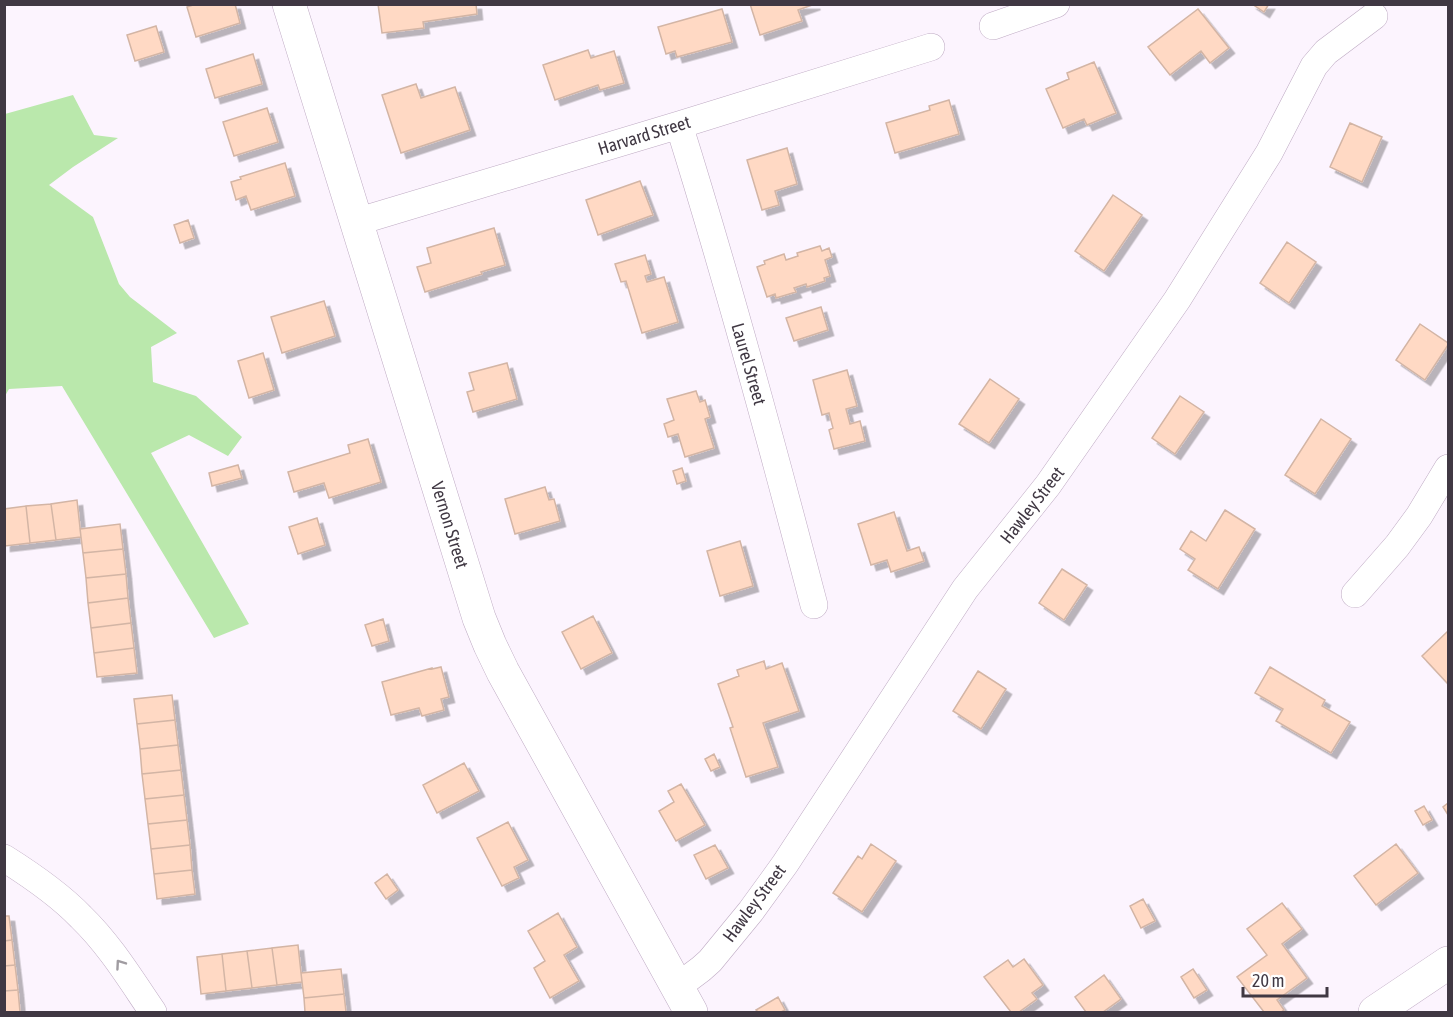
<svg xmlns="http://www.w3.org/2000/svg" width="1453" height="1017" viewBox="0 0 1453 1017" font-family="'Asap Condensed',sans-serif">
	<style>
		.green { fill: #bae8ac }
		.building { fill: #ffd9c4; stroke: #d3b5a5; stroke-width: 1.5; filter: url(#shadow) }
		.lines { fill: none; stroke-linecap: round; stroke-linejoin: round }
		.minor-casing { stroke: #beaac3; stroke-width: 28 }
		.tertiary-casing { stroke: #beaac3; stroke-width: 34 }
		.minor { stroke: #fff; stroke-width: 27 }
		.tertiary { stroke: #fff; stroke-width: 33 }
		.oneway { stroke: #a09ca1 }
		.labels { text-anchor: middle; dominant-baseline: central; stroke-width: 6; stroke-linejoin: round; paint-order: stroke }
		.street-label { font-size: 18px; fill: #403843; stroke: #fff }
	</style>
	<defs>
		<filter id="shadow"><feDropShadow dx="5.5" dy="5.5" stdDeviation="0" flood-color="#0004"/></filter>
	</defs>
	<rect width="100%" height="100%" fill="#fcf4fe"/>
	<!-- green -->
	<path class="green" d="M73 95 94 135 118 138 73 167 49 185 93 217 119 284 130 297 177 333 151 347 153 382 196 396 242 437 228 456 189 435 151 453 249 624 214 638 62 386 9 389 5 396V114Z"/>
	<!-- building -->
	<path class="building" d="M196 4H235L240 23 196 37 187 7Z
		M378 4H476L477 14 423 22 424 28 382 33Z
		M750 4H815L798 10 802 21 760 35Z
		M1252 4H1269L1264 12Z
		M722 9 732 42 677 57 675 51 666 54 658 27Z
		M1198 9 1229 48 1210 63 1201 51 1170 75 1148 47Z
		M156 26 164 52 135 61 127 35Z
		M588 50 591 58 614 51 624 83 600 90 598 85 555 100 543 65Z
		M253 54 262 84 215 98 206 69Z
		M1094 62 1116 113 1087 125 1084 119 1063 128 1046 89 1069 79 1067 73Z
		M416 84 421 98 455 87 470 130 401 153 382 95Z
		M949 100 959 134 895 153 886 123 930 110 929 106Z
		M267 108 278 142 234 156 223 122Z
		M1350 123 1382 137 1362 182 1330 167Z
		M787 148 797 184 775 191 779 205 762 210 747 160Z
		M285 163 295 196 251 210 246 196 236 200 231 182 241 179 240 177Z
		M640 181 653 215 598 235 586 200Z
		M1113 195 1142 215 1104 271 1075 251Z
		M188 220 194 238 180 243 174 225Z
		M494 228 505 265 481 272 482 274 425 292 417 267 431 263 427 248Z
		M1287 242 1316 262 1289 303 1260 283Z
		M820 246 822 251 829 248 832 257 825 260 830 276 824 278 825 281 807 287 806 284 794 288 796 292 776 298 775 294 767 297 757 267 765 264 764 261 784 254 786 260 798 256 797 253Z
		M645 255 651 274 645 276 647 282 664 277 678 322 642 333 626 281 621 282 615 264Z
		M324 301 335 336 282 353 271 317Z
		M821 307 828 330 794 341 786 318Z
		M1420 324 1448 343V345L1425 380 1396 360Z
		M263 353 274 390 249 398 238 361Z
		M507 363 517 399 473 412 467 392 474 390 469 373Z
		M847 370 857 406 846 409 850 424 860 421 865 441 834 449 829 430 833 428 829 413 822 415 813 380Z
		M990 379 1019 399 989 443 959 424Z
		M696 391 700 402 705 400 710 417 705 419 714 448 685 457 678 434 668 437 664 424 674 420 667 399Z
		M1180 396 1204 412 1175 454 1152 438Z
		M1321 419 1351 439 1315 494 1285 475Z
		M368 439 381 482 329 498 324 483 294 492 288 472 350 453 348 445Z
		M238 465 242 478 212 486 209 473Z
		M682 468 686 481 677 484 673 471Z
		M545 487 549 500 554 499 560 521 515 534 505 499Z
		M77 500 81 537 56 540 51 504Z
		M51 504 56 540 30 543 26 506Z
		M26 506 30 543 5 546 4 509Z
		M1225 510 1255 529 1218 589 1188 570 1195 559 1180 549 1191 531 1206 541Z
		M894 512 907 551 919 547 924 561 891 572 887 560 871 565 858 524Z
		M317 518 325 545 298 554 289 527Z
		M120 524 123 549 83 553 80 529Z
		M740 541 753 586 720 596 707 551Z
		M123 549 126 574 86 578 83 553Z
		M1062 569 1087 585 1064 620 1039 603Z
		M126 574 128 598 88 603 86 578Z
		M128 598 131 623 91 628 88 603Z
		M593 616 612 653 581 669 562 632Z
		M383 619 389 641 372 646 365 625Z
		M131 623 134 648 94 653 91 628Z
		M1448 631V682L1447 683 1422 656Z
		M134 648 137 673 97 677 94 653Z
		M764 661 766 669 782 663 799 711 763 723 778 767 746 777 730 728 733 727 718 684 739 676 737 670Z
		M441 667 449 697 441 699 444 710 422 716 419 708 391 715 382 682 432 668V669Z
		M1270 667 1325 700 1322 706 1350 722 1331 753 1276 721 1283 709 1255 693Z
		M978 671 1006 689 981 729 953 711Z
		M172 695 175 720 137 724 134 699Z
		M175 720 178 745 140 749 137 724Z
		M178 745 181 770 142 774 140 749Z
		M714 754 720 767 711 771 705 759Z
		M464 763 479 791 437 813 423 785Z
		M181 770 184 795 145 799 142 774Z
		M681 784 705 825 676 841 659 811 674 802 668 791Z
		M184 795 187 820 148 824 145 799Z
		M1448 803V815L1443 807Z
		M1424 806 1432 820 1423 825 1415 811Z
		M187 820 190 845 151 849 148 824Z
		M508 822 528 860 514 867 519 878 502 886 477 838Z
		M871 844 896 861 862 912 833 893 858 856 862 859Z
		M1396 844 1418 873 1376 905 1354 876Z
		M190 845 192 870 154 874 151 849Z
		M715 845 728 868 706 879 694 855Z
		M192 870 195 894 157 899 154 874Z
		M387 874 398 890 386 899 375 883Z
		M1143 899 1155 921 1141 928 1130 906Z
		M1282 903 1302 929 1282 944 1307 978 1277 1000 1284 1010 1281 1012H1264L1237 977 1267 955 1247 929Z
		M558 913 577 947 564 955 579 981 550 998 534 968 545 961 528 931Z
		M4 916H9L12 940 4 941Z
		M12 940 15 965 4 966V941Z
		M298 945 302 982 277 985 272 948Z
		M272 948 277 985 252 988 247 951Z
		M247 951 252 988 226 991 222 954Z
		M222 954 226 991 201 994 197 957Z
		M1024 959 1043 985 1032 993 1037 999 1019 1012H1011L984 977 1008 960 1013 967Z
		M15 965 18 990 4 991V966Z
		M341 969 344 994 304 998 301 973Z
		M1193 969 1207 990 1194 998 1181 977Z
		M1104 975 1121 999 1103 1012H1086L1075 997Z
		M18 990 20 1012H4V991Z
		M344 994 346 1012H305L304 998Z
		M778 997 785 1010 781 1012H758L756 1010Z"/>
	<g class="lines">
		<defs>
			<path id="minor" d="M993 26 1056 4
				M679 125C729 284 772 444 814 605
				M356 222 679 125 931 47
				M1355 594 1397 546 1419 516 1448 468
				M4 858C31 875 59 894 81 917 110 945 131 980 153 1012
				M677 987 701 969 710 961 751 911 785 864 965 589 1048 485 1177 300 1269 153 1314 66 1326 52 1374 16"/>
			<path id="tertiary" d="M289 4 479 618 490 645 503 672 691 1012
				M1375 1012 1448 963"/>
		</defs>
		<!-- minor casing -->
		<use href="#minor" class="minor-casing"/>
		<!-- tertiary casing -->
		<use href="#tertiary" class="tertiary-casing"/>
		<!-- minor -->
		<use href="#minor" class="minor"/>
		<!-- tertiary -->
		<use href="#tertiary" class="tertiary"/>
	</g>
	<!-- one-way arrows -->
	<defs><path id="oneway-chevron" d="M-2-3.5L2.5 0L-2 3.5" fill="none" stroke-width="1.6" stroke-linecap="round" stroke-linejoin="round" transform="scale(1.5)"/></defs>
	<use class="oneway" href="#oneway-chevron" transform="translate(120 964) rotate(-125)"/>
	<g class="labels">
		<!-- street labels -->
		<g class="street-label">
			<text transform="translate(644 135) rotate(-17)">Harvard Street</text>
			<text transform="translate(749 364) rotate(74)">Laurel Street</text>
			<text transform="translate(1032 505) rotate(-52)">Hawley Street</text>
			<text transform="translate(450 525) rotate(73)">Vernon Street</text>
			<text transform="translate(754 903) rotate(-53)">Hawley Street</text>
		</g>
	</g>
	<!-- border -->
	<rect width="1453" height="1017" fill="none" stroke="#403843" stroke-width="12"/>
	<!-- scale -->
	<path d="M1243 987v9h84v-9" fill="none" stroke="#403843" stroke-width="3"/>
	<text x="1252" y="987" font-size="18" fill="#403843" stroke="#ffffff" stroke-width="4.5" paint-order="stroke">20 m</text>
</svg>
